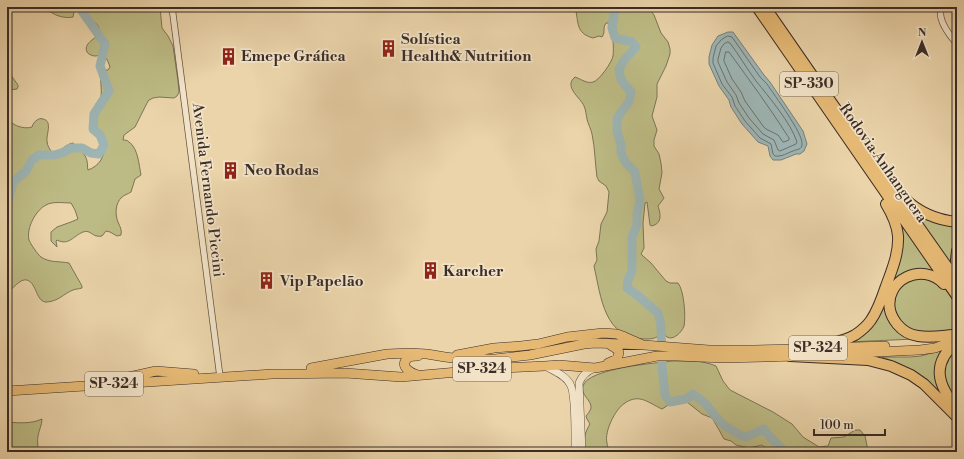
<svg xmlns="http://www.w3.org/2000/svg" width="964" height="459" viewBox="0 0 964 459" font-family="'Libre Bodoni',serif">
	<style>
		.green { fill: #bdbb85; stroke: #7c7456 }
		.water { fill: #9db5b4; stroke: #767f7c }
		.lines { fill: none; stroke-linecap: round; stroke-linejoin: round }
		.shore { stroke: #6c716e; stroke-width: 1 }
		.river { stroke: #9db5b4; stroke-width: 9 }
		.minor-casing { stroke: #675748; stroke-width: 7 }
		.tertiary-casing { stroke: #675748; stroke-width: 8 }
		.trunk-casing { stroke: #3b2d27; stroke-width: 10 }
		.motorway-casing { stroke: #3b2d27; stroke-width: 12 }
		.minor { stroke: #f2e3c8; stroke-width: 5.5 }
		.tertiary { stroke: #f2e3c8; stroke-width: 7 }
		.trunk { stroke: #e6ba75; stroke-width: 9 }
		.motorway { stroke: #e6ba75; stroke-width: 10 }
		.labels { text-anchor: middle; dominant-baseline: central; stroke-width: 3.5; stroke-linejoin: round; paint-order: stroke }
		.shield { fill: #f2e3c8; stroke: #726457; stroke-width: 1 }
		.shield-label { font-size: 14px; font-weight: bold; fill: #3b2d27 }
		.poi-label { font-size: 15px; font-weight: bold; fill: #3b2d27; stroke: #f2e3c8; text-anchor: start }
		.street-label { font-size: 15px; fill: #3b2d27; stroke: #f2e3c8 }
	</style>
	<rect width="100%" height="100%" fill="#ebd4aa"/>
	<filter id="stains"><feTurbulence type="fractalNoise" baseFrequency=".005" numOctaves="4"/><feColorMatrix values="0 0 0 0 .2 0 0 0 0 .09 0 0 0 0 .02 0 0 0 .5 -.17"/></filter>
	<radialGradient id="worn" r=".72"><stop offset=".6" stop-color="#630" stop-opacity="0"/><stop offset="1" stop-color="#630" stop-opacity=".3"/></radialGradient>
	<!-- green -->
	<path class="green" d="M46 7H72L74 12 73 17C64 19 51 15 46 7Z
		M77 7H160L162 28 168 36 173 46 178 81 179 92 177 96 174 98 159 97 153 98 149 100 147 103 135 127 124 135 123 140C125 140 127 140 129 142 138 148 139 165 141 175L135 179 131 192C128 194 124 195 122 197 115 203 115 215 118 222 120 227 122 229 121 235L117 236 110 232 106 231 102 236C92 238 91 229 83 232 73 236 69 246 57 240L56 241 57 247 51 241V232L57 227 71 222 78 219 75 210 71 203C63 203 53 201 46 205 36 210 26 228 29 240 30 243 38 255 41 257 50 263 59 261 69 263L82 286V288C79 289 75 289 73 290 63 294 59 301 47 302 36 303 37 283 27 280 20 278 12 290 7 293V198H9L10 193 7 187V132L9 131 7 128V114C8 116 10 121 12 123 17 127 26 129 32 127 33 124 34 122 37 120 39 119 40 118 43 119 53 121 46 135 47 141 47 146 50 149 52 153 60 153 65 144 73 143 78 148 86 154 87 161 88 165 87 167 88 170 99 166 104 158 105 146 96 132 86 124 95 106 96 103 100 99 101 96 102 91 100 76 100 71L102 70H108L110 67C109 64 107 58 104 56 101 54 98 56 95 56 92 56 88 54 87 52 83 44 95 38 99 35 102 24 91 20 84 15 81 13 79 10 77 7Z
		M575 7H640L651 11 654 15 661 33 668 42 670 49V54L666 66 657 84V97L652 116 657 130 654 140V146L659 154 661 163 662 173 659 189 664 198 658 206C661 215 662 224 651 226L650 225 647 202 645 203 643 223 644 248 641 254 643 256 651 263 666 281 670 283H678C684 290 686 317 684 326 682 332 673 341 667 337 664 335 663 329 662 326 659 337 658 339 645 339 604 339 601 297 594 266L597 260 596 249 599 241 601 224 607 212 609 192 606 186 599 181 597 177C595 163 595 148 592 134 591 129 588 124 587 119 586 115 586 110 584 106 581 98 563 87 575 77 581 79 587 84 593 82 599 81 612 62 613 56 614 48 613 29 608 23H606C602 29 606 31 602 37L599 36 593 38C575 33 579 22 575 7Z
		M7 69 10 74 18 85V87L17 89 9 90 7 92Z
		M912 208 957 225V245L954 251 953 267Z
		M901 224 938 276 905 274 888 308 915 339 848 342 873 321Z
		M920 276 941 285 946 290 957 306V327L946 332 928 335 906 329 894 313V296L900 284Z
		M957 347V404L944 384 943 365Z
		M946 349 941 359 950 403 907 368 895 362 882 357H910L921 356Z
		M673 361C688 361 702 360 716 366L723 381 730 390 773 412 792 424 803 437 819 447 828 446 831 438 844 437 855 430H860L865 436 867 446 871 452H771L762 445 749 448 736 445 731 441 724 439 718 428 712 418 702 414 687 402 681 401 673 402 662 409C655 406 647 400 640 399 635 398 629 400 625 403 615 409 604 432 607 443 607 446 609 449 610 452H586C583 441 584 434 590 424L587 419 586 416C588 414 590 411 591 408 592 400 580 395 583 386 588 368 657 363 673 361Z
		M42 419C42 425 39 430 38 436 37 441 38 445 38 450L35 452H7V422C19 423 31 424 42 419Z"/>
	<!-- water -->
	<path class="water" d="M728 32H733L764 75 770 82 803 131 807 144 804 151 800 154H796L781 160H773L770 156 768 146 758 142 742 124 731 107 729 100 719 86 709 64V57L712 45 718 36Z"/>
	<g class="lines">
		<!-- shore -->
		<path class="shore" d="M728 36 732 37 760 77 767 84C774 95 803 133 802 144 802 150 797 149 793 151 787 153 782 157 775 156L773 154 771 144 760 138 745 121 735 106 732 97 722 84 713 63V58L716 46 721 40Z
			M728 42 730 43C739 55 747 69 756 81 769 97 791 123 797 142L796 144 780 151 778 150 774 140 763 134 749 118 739 103 736 95 727 82 718 62V59L721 48 724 44Z
			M726 52H729C750 81 770 108 789 138V140L784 142H783L778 135 766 129 763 126 745 101 741 92 732 79 724 61Z"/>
		<!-- river -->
		<path class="river" d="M615 7 612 28 615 38 632 42 636 47 625 59 619 69 621 80 631 92 629 102 622 111 617 119V131L621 145V153L626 163 635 172 640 201 637 213V225L632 237V271L628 280 627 288 637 295 658 313 661 325 662 366 665 395 670 402 686 399 693 394 705 403 715 416 725 426 740 435 746 437 764 429 770 437 785 452
			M7 205 13 182 26 171 32 160 39 155H55L64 152 71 148H82L91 153 99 154 104 145 100 135 93 129 94 114 109 91 100 66 105 44 79 7"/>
		<defs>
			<path id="minor" d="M172 7 220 377
				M942 7C936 18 950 36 957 44"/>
			<path id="tertiary" d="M545 366C554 371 565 375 570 384 576 393 575 439 575 452
				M582 452 579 383C582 375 587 371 595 368"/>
			<path id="trunk" d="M824 348 885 346
				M832 354 920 350 935 348 957 340
				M457 355 494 348 521 346 538 344 567 337 603 333 617 334 625 337 641 344
				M418 356C415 356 410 356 408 358 398 366 411 373 418 375
				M608 363 617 359 619 353 618 350 609 344
				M311 368 387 354 410 353 427 354 445 357 461 359H495L530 355 584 344 596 343 644 345 709 350H754L801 349
				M115 380 156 371 194 374
				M7 391 272 374 345 373 401 377 503 368 545 366 559 365 595 368 657 356H677L723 358 797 356"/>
			<path id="motorway" d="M757 7 957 296
				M765 7 810 72 957 281
				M903 197C918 212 936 220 957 222
				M957 251 956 260 957 271
				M944 284C922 261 884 280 890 310 891 315 894 320 897 324 902 330 910 335 918 336 930 338 941 336 952 335
				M957 342C931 363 937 385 957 408
				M793 349C811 346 839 344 855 335 861 331 867 326 871 320 878 310 882 298 886 286 892 270 899 253 898 236 897 224 892 214 886 204
				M790 356 868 360 891 366 911 375 924 384 957 417"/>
		</defs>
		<!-- minor casing -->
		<use href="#minor" class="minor-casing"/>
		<!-- tertiary casing -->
		<use href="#tertiary" class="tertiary-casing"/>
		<!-- trunk casing -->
		<use href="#trunk" class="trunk-casing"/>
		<!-- motorway casing -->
		<use href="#motorway" class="motorway-casing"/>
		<!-- minor -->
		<use href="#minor" class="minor"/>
		<!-- tertiary -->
		<use href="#tertiary" class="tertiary"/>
		<!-- trunk -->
		<use href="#trunk" class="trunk"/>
		<!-- motorway -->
		<use href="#motorway" class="motorway"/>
	</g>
	<!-- icons -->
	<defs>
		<symbol id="building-bare" viewBox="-9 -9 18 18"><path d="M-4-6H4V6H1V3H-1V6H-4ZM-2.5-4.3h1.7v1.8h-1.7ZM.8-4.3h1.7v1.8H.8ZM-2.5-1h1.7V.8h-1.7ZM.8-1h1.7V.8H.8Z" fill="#8f2418" stroke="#f2e3c8" stroke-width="2.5" paint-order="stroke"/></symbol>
	</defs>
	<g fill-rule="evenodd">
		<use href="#building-bare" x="376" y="36" width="25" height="25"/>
		<use href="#building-bare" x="216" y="44" width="25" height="25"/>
		<use href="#building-bare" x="218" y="158" width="25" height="25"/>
		<use href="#building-bare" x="418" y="258" width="25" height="25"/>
		<use href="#building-bare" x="254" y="268" width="25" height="25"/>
	</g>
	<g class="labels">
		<!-- shield labels -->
		<g class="shield">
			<rect x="780" y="72" width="58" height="24" rx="3"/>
			<rect x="789" y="336" width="58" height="24" rx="3"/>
			<rect x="453" y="357" width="58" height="24" rx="3"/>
			<rect x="85" y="372" width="58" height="24" rx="3"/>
		</g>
		<g class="shield-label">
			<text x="809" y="84">SP-330</text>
			<text x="818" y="348">SP-324</text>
			<text x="482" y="369">SP-324</text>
			<text x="114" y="384">SP-324</text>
		</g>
		<!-- poi labels -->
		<g class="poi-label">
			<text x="401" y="39">Solística<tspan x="401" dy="17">Health&amp; Nutrition</tspan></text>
			<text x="241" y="56">Emepe Gráfica</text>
			<text x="244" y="170">Neo Rodas</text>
			<text x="443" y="271">Karcher</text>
			<text x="280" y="281">Vip Papelão</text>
		</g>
		<!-- street labels -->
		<g class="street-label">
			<text transform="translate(883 163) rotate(55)">Rodovia Anhanguera</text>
			<text transform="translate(208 190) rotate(83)">Avenida Fernando Piccini</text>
		</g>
	</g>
	<!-- margin -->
	<rect width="964" height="459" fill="none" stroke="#ebd4aa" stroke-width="24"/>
	<rect x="8" y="8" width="948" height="443" fill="none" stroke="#3b2d27" stroke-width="2"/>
	<rect x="12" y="12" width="940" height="435" fill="none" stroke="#3b2d27"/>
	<!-- north arrow -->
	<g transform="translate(922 42)" stroke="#f2e3c8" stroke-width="3" paint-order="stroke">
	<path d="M0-3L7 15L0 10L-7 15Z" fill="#3b2d27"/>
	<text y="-6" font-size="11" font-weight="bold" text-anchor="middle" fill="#3b2d27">N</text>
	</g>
	<!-- scale -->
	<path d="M814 429v6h71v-6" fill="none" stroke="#3b2d27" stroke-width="2"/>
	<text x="820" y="429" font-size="12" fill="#3b2d27" stroke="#f2e3c8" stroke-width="3" paint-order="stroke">100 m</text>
	<rect width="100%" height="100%" filter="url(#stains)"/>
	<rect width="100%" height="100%" fill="url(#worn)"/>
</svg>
